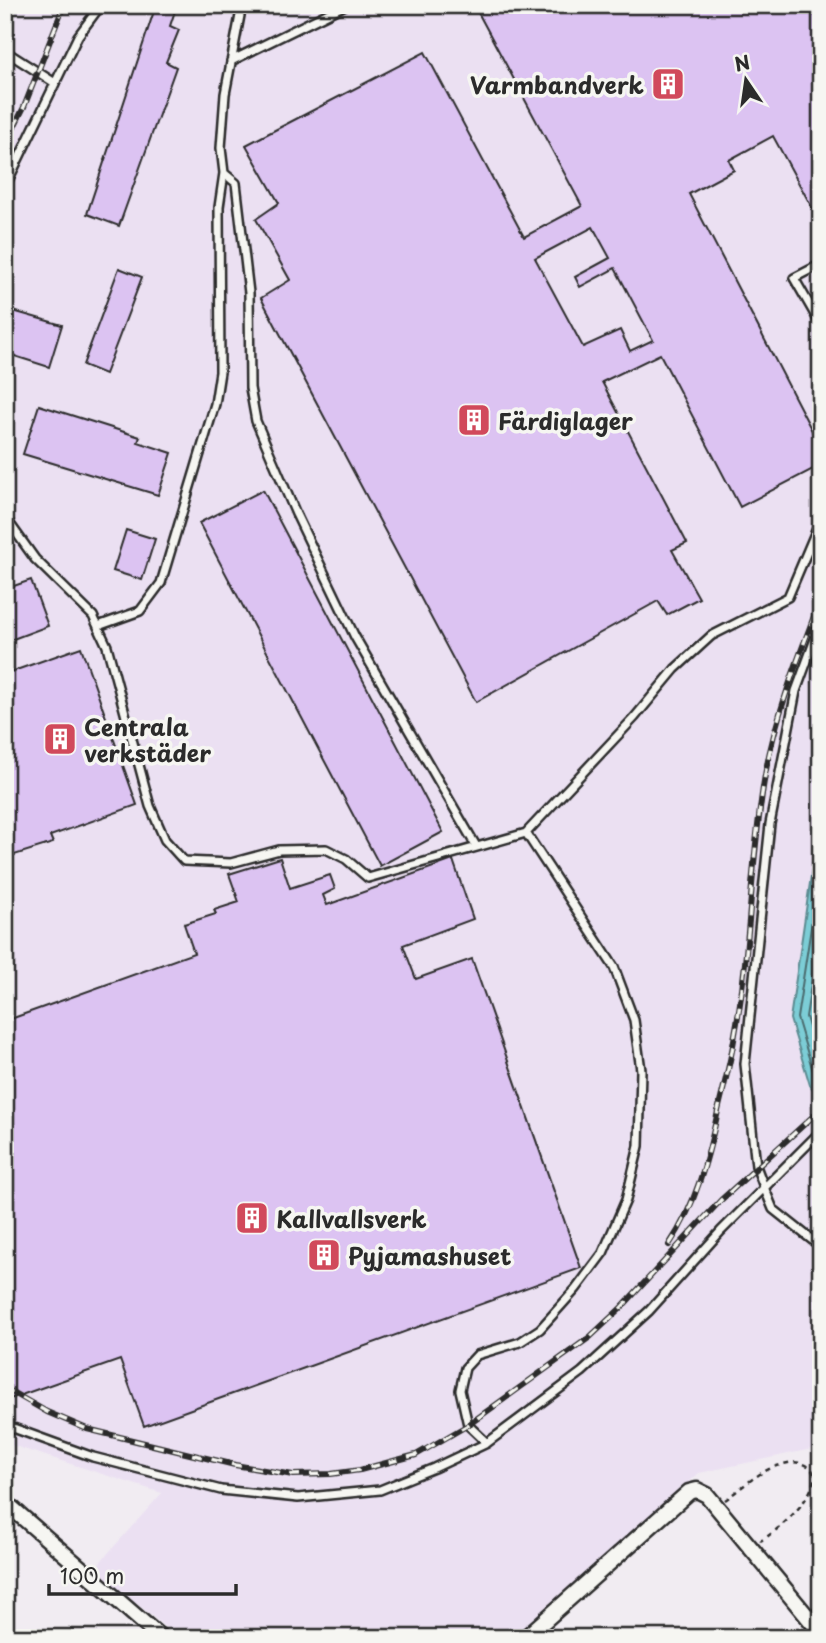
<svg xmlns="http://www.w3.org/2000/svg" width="826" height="1643" viewBox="0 0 826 1643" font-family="'Playpen Sans',sans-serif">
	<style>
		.built { fill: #ebe0f2 }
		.water { fill: #7ccdd6; stroke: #5c8c92; stroke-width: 2 }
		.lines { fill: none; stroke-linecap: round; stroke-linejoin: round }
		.shore { stroke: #4b6c6f; stroke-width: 2 }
		.building { fill: #dcc3f2; stroke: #2b2b2b; stroke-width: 2; fill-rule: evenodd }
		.lane-casing { stroke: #2b2b2b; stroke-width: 12 }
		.street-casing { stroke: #2b2b2b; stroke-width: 19 }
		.path { stroke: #2b2b2b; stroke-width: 2.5; stroke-dasharray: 5 5; stroke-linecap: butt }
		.lane { stroke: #f6f6f2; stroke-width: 7 }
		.street { stroke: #f6f6f2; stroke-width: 14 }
		.rail-casing { stroke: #2b2b2b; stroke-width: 6 }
		.rail { stroke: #f6f6f2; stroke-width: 3.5; stroke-dasharray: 10; stroke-linecap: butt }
		.labels { text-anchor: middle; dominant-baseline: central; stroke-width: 7; stroke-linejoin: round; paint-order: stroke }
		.poi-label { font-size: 23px; font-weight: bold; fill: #2b2b2b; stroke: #f6f6f2; text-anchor: start }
	</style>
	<rect width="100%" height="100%" fill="#f1ecf2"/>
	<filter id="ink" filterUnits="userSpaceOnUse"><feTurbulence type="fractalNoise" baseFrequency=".0143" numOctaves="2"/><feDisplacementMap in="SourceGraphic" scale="14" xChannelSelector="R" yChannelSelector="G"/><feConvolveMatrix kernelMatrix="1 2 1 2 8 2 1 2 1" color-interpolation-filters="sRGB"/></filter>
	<g filter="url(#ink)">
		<!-- built -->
		<path class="built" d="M5 5H821V1447L699 1473 514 1638H177L151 1615 93 1570 162 1493 5 1443Z"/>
		<!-- water -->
		<path class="water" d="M821 808V1100L810 1085 790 1019Z"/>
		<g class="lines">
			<!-- shore -->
			<path class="shore" d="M821 863 797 1018 816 1081 821 1088
				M821 922 806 1017 821 1067"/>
		</g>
		<!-- building -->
		<path class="building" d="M156 5H177L170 26 179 30 166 62 176 67 119 226 87 214Z
			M474 5H809L821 26V224L773 136 729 160 734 170 689 194 821 448V465L740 507 660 354 602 382 687 543 672 550 699 598 667 615 658 601 476 702 261 298 290 280 256 219 279 203 246 145 425 52 524 237 582 206ZM593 227 610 258 575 277 580 287 615 268 653 340 630 351 620 330 583 347 535 258Z
			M119 268 142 277 105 374 83 365Z
			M13 311 62 325 49 367 5 353V337Z
			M39 405 140 437 138 442 172 453 158 495 23 454Z
			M263 490 443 832 380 866 199 523Z
			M126 530 155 539 142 580 113 571Z
			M31 580 48 626 5 642V589Z
			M81 647 137 805 50 836 53 843 5 858V674Z
			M280 858 290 888 330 875 335 889 323 895 327 905 453 860 473 919 403 945 416 979 472 959 581 1268 144 1426 120 1360 10 1399 5 1387V1021L194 953 184 924 216 914 214 910 239 902 229 874Z"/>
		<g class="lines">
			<defs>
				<path id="lane" d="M5 51 55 83
					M231 61 345 5
					M224 173 236 183 249 293 250 388 256 421 296 514 355 637 476 846
					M5 187 78 36 101 5
					M821 264 794 278 821 325
					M5 517 35 559 93 616 107 646 150 806 165 840 184 861 231 863 279 850 326 849 346 859 368 878 526 833 614 967 634 1020 641 1070 639 1146 626 1200 603 1253 576 1289 540 1329 520 1342 477 1355 465 1368 460 1390 468 1425 487 1443
					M821 623 796 691 770 824 745 1064 756 1166 764 1187 773 1209 821 1247
					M98 626 140 611 161 583 215 404 220 372 219 207 224 173 221 148 225 94 242 5
					M526 833 635 717 675 669 711 636 788 597 821 519
					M5 1425 93 1457 221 1490 298 1498 380 1490 434 1468 487 1443 582 1372 649 1311 721 1231 821 1131"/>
				<path id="street" d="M5 1502 161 1638
					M525 1638 689 1492 697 1490 707 1495 821 1633"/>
			</defs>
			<!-- lane casing -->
			<use href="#lane" class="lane-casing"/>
			<!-- street casing -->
			<use href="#street" class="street-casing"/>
			<!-- path -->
			<path class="path" d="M725 1500C742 1488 760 1470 780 1465 792 1461 801 1461 811 1468 826 1490 777 1532 760 1541"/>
			<!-- lane -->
			<use href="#lane" class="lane"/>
			<!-- street -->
			<use href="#street" class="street"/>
			<defs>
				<path id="rail" d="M5 145 24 107 64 5
					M669 1245C696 1205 708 1158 718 1111 724 1086 731 1060 735 1034 751 948 750 861 765 775 776 714 799 656 821 598
					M5 1388 47 1412 87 1429 235 1465 293 1475 331 1474 360 1470 416 1455 468 1425 590 1337 620 1309 721 1200 821 1109"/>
			</defs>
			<!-- rail casing -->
			<use href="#rail" class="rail-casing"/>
			<!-- rail -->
			<use href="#rail" class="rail"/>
		</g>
	</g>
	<!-- icons -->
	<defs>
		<symbol id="building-square" viewBox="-11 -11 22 22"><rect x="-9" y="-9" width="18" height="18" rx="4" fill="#d1495b" stroke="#f6f6f2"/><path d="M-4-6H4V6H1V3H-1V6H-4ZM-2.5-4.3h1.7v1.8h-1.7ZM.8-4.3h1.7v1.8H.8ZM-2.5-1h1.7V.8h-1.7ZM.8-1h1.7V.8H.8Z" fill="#fff"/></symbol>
	</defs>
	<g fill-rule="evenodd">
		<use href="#building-square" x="649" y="65" width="38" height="38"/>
		<use href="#building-square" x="455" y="401" width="38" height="38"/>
		<use href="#building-square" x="41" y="720" width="38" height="38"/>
		<use href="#building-square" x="233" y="1199" width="38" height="38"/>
		<use href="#building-square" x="305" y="1236" width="38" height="38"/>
	</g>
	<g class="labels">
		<!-- poi labels -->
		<g class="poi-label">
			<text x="644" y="84" text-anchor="end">Varmbandverk</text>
			<text x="498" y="420">Färdiglager</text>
			<text x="84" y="726">Centrala<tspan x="84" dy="26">verkstäder</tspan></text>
			<text x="276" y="1218">Kallvallsverk</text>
			<text x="348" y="1255">Pyjamashuset</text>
		</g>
	</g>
	<!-- margin -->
	<rect width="826" height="1643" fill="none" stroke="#f6f6f2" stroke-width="28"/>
	<rect x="14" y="14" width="798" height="1615" fill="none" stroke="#2b2b2b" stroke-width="2.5" filter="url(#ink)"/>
	<!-- north arrow -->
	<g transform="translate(746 80) rotate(347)" stroke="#f6f6f2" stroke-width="5" paint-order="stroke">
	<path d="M0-5L12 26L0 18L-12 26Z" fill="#2b2b2b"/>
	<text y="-10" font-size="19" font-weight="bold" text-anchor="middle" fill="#2b2b2b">N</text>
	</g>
	<!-- scale -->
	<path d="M49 1584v10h187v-10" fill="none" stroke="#2b2b2b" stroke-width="3.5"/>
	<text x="60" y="1584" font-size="21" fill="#2b2b2b" stroke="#f6f6f2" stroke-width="5" paint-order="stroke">100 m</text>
</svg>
